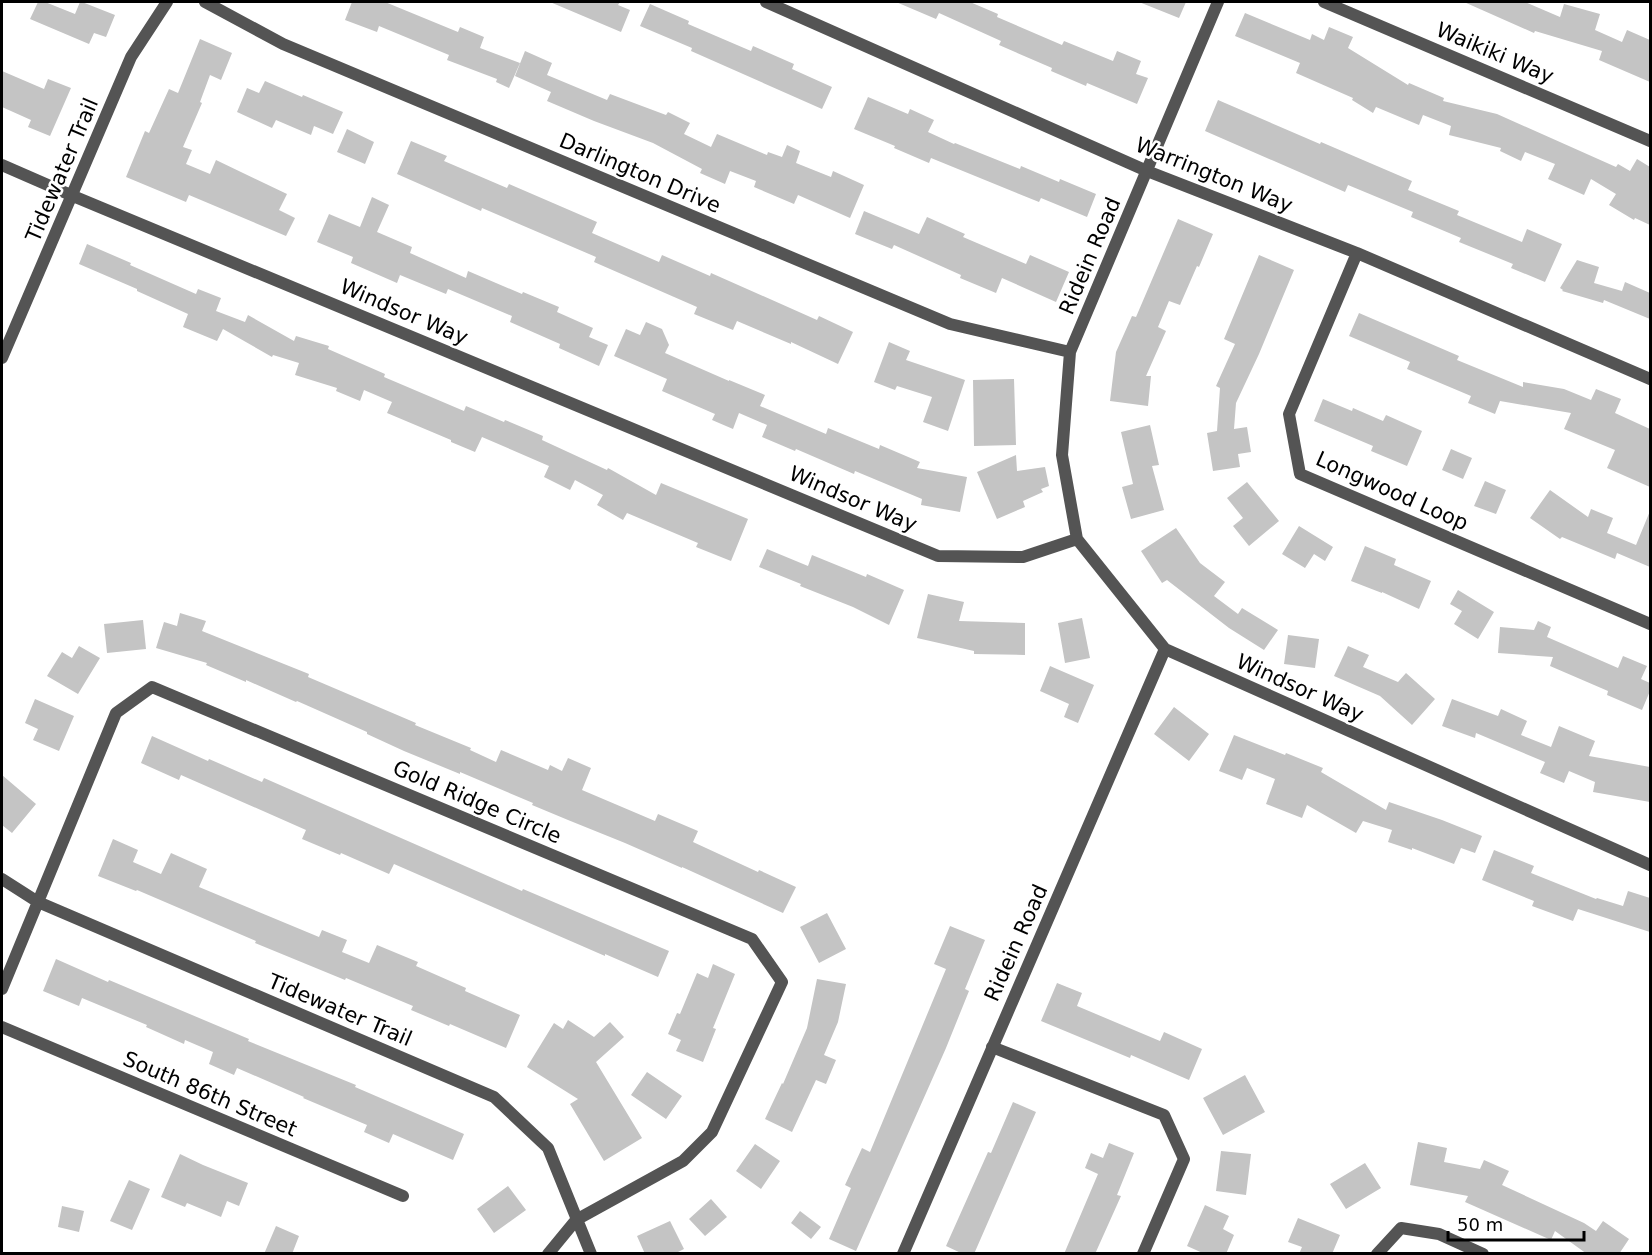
<svg xmlns="http://www.w3.org/2000/svg" width="1652" height="1255" viewBox="0 0 1652 1255" font-family="'DejaVu Sans',sans-serif">
	<style>
		.building { fill: #c4c4c4 }
		.lines { fill: none; stroke-linecap: round; stroke-linejoin: round }
		.minor { stroke: #545454; stroke-width: 12 }
		.labels { text-anchor: middle; dominant-baseline: central; stroke-width: 5; stroke-linejoin: round; paint-order: stroke }
		.street-label { font-size: 21px; fill: #000; stroke: #fff }
	</style>
	<rect width="100%" height="100%" fill="#fff"/>
	<!-- building -->
	<path class="building" d="M38 2H45L75 14 80 2H82L115 15 106 37 94 33 89 44 30 19Z
		M352 2H385L458 32 460 27 484 37 480 48 520 63 509 88 496 82 497 79 447 60 449 55 379 26 377 32 345 20Z
		M550 2H620L618 5 630 10 621 32Z
		M896 2H970L998 14 997 17 1062 45 1064 41 1113 61 1117 51 1141 61 1136 74 1148 78 1137 104 1087 83 1086 86 1051 71 1052 68 999 45 1001 41 939 13 936 19Z
		M1139 2H1186L1179 18Z
		M1464 2H1525L1560 17 1564 4 1600 14 1595 30 1622 42 1627 30 1650 40V82L1599 60 1602 51 1535 31 1534 33Z
		M650 4 689 21 688 24 751 51 753 46 794 64 792 69 832 87 822 109 691 51 692 48 640 26Z
		M1245 13 1310 40 1312 34 1324 40 1329 27 1353 37 1348 48 1408 85 1409 83 1444 98 1443 101 1497 114 1616 167 1618 164 1630 171 1637 159 1650 167V225L1635 218 1634 220 1609 205 1616 194 1591 179 1584 195 1548 179 1555 164 1525 152 1521 161 1500 151 1501 148 1449 135 1451 126 1423 115 1419 125 1376 107 1373 113 1352 100 1353 98 1296 73 1300 63 1235 36Z
		M200 39 232 53 221 80 210 75 200 102 202 103 183 147 192 150 186 164 210 174 216 160 287 194 279 210 295 218 286 236 189 195 186 202 126 177 145 131 149 133 169 89 178 93Z
		M525 51 552 63 547 75 607 100 610 94 666 115 668 112 690 123 684 134 711 147 717 134 767 155 768 152 782 157 787 145 800 151 796 163 831 177 833 171 864 185 850 218 798 195 794 204 754 187 756 181 730 171 725 184 700 173 702 169 653 143 594 121 547 101 551 92 515 76Z
		M2 71 44 89 48 79 71 88 50 136 28 127 31 120 2 107Z
		M265 81 302 97 303 95 343 112 333 134 314 126 311 135 276 120 272 128 237 112 247 88 259 93Z
		M868 97 908 114 910 109 934 120 928 132 954 144 955 143 1020 169 1021 166 1059 182 1060 179 1096 194 1087 217 1041 198 1039 202 931 158 929 163 894 148 895 146 854 129Z
		M1218 100 1320 144 1321 142 1412 181 1408 190 1459 211 1457 215 1522 242 1527 229 1562 244 1545 282 1511 268 1513 264 1459 242 1461 238 1411 217 1413 212 1348 185 1345 192 1205 131Z
		M347 129 374 142 365 164 337 152Z
		M411 141 447 156 444 161 507 188 509 184 597 222 592 233 659 262 662 255 710 276 711 273 817 320 819 316 853 332 838 364 791 342V344L737 321 733 330 694 314 697 307 594 262 596 257 482 208 481 211 397 174Z
		M372 197 389 205 377 232 412 247 410 253 466 278 468 271 522 294 523 292 559 307 557 312 593 328 589 337 608 345 599 366 559 348 560 344 510 322 512 316 448 289 446 294 400 275 397 283 351 263 353 257 317 242 329 214 360 227Z
		M864 211 919 234 927 217 965 234 963 237 1026 264 1030 255 1069 272 1056 302 1002 278 996 293 960 278 961 275 894 245 892 249 855 234Z
		M1178 219 1213 234 1199 267 1197 266 1180 305 1169 301 1158 327 1166 331 1146 376H1151L1148 406 1110 401 1116 352 1132 316 1136 317Z
		M87 244 131 263 130 265 196 294 198 289 221 298 216 311 245 322 248 315 294 341 296 336 329 346 328 349 385 374 384 377 464 411 466 406 504 422 505 420 543 436 542 440 607 470 608 468 656 495 661 483 748 519 731 561 696 547 698 543 627 513 623 520 597 505 603 495 575 480 570 490 544 477 549 466 482 437 475 452 451 442V440L387 413 392 402 364 390 360 401 336 391 337 388 295 375 299 363 273 355 272 357 223 329 217 341 183 327 188 314 137 291V289L79 264Z
		M1259 255 1294 270 1259 354 1236 403 1234 429 1247 427 1251 452 1238 454 1240 467 1213 471 1207 433 1217 431 1220 388 1216 386 1235 344 1224 339Z
		M1577 260 1599 267 1594 283 1622 291 1625 282 1650 293V319L1604 300 1603 303 1562 291 1563 290 1560 288Z
		M1359 313 1459 356 1457 360 1523 387V382L1564 389 1591 400 1596 389 1621 399 1615 413 1650 429V487L1607 468 1615 450 1564 429 1571 413 1500 401 1495 414 1468 403 1471 396 1407 369 1410 362 1349 336Z
		M646 322 662 329 669 345 665 353 729 381V380L765 395 760 406 826 434 828 428 879 449 880 445 920 462 917 468 967 477 960 512 921 505 922 499 855 471 854 474 796 449 795 451 762 437 767 425 739 413 733 429 712 420 715 414 662 391 667 379 614 356 626 329 640 335Z
		M889 342 910 351 906 360 965 380 948 431 923 422 932 397 897 386 895 390 874 382Z
		M1014 379 1016 445 974 446 973 380Z
		M1323 399 1352 411 1353 408 1383 421 1386 415 1422 431 1407 466 1371 451 1373 446 1314 421Z
		M1150 425 1159 465 1152 466 1164 510 1131 519 1122 487 1133 484 1121 432Z
		M1451 449 1472 458 1463 479 1442 470Z
		M1016 455 1017 471 1045 467 1049 486 1041 489 1043 492 1023 501 1025 507 997 519 977 472Z
		M1485 481 1506 490 1496 514 1474 506Z
		M1247 482 1279 521 1249 546 1233 526 1243 518 1227 498Z
		M1550 490 1588 517 1591 509 1613 518 1607 533 1636 545 1650 511V567L1617 553 1615 559 1562 537 1560 539 1530 518Z
		M1299 526 1333 547 1325 561 1314 554 1305 568 1282 554Z
		M1176 528 1200 563 1225 582 1214 596 1238 614 1242 608 1278 630 1264 650 1229 628 1167 580 1162 583 1141 551Z
		M1365 546 1396 559 1394 565 1431 581 1419 609 1382 592V593L1351 581Z
		M767 549 808 566 812 555 866 577 867 574 904 590 889 625 853 607 800 586 801 584 759 567Z
		M1458 590 1494 612 1478 639 1454 624 1462 611 1450 604Z
		M928 594 964 602 959 621 1025 623V655L974 654V651L917 638Z
		M180 613 206 621 202 631 309 674 308 677 416 723 415 725 471 748 470 750 496 762 501 750 548 770 550 765 562 771 568 758 591 768 582 790 655 821 658 814 698 831 693 842 758 872 759 870 796 887 783 913 682 867V868L625 843 568 820 532 805 533 803 460 772V774L404 751 367 734V732L297 701 296 702 246 680V682L206 665 207 663 156 648 164 622 177 626Z
		M1082 618 1090 658 1065 663 1058 623Z
		M143 620 146 649 107 653 104 624Z
		M1538 621 1551 627 1547 637 1618 668 1623 656 1647 666 1641 679 1650 683V691L1642 710 1607 695 1608 691 1550 666 1553 657 1498 653 1500 627 1534 630Z
		M1288 635 1319 639 1315 668 1284 664Z
		M79 646 100 658 78 694 47 676 62 652 72 658Z
		M1348 646 1369 655 1363 667 1398 682 1406 673 1435 699 1412 725 1380 696 1334 676Z
		M1050 666 1094 685 1078 723 1064 717 1069 704 1040 691Z
		M35 699 74 716 59 751 33 740 38 729 25 723Z
		M1452 699 1498 716 1501 709 1527 721 1521 735 1551 747 1559 726 1595 741 1589 756 1650 767V802L1593 792 1595 782 1569 771 1564 783 1540 773 1545 762 1476 733 1475 738 1442 726Z
		M1174 707 1209 734 1189 761 1154 734Z
		M1234 735 1285 755 1286 753 1323 768 1321 772 1386 810 1389 802 1442 820 1482 836 1475 853 1461 848 1454 864 1412 848V850L1388 842 1392 830 1363 821 1356 833 1307 805 1302 818 1266 804 1275 779 1247 768 1242 780 1219 771Z
		M152 736 208 761 209 759 262 782 264 778 522 891 523 889 669 951 658 977 605 954V956L394 864 389 874 341 853 340 855 302 839 306 830 181 775 179 780 141 763Z
		M2 775 36 804 12 833 2 825Z
		M113 839 138 850 133 862 161 874 171 853 207 869 199 887 319 937 322 930 347 940 342 952 369 963 377 945 418 962 416 966 466 988 465 991 520 1015 506 1048 450 1024 449 1026 411 1010 413 1006 346 978 345 980 255 943 256 941 137 890 136 891 98 876Z
		M1494 850 1534 866 1531 873 1596 899 1597 898 1623 906 1628 891 1650 898V932L1578 909 1573 921 1532 906 1534 901 1482 880Z
		M827 913 846 949 819 963 800 927Z
		M950 926 985 940 965 989 969 991 946 1048 856 1251 829 1239 851 1188 845 1185 862 1148 870 1152 946 969 934 964Z
		M56 959 108 982 109 980 249 1039 248 1041 356 1085 355 1087 464 1134 453 1160 393 1134 389 1143 364 1132 367 1125 303 1098 304 1097 237 1068 234 1075 209 1064 213 1052 185 1040 184 1044 146 1027 147 1025 82 998 79 1006 43 991Z
		M713 964 735 974 713 1028 716 1029 703 1062 676 1051 681 1040 668 1034 677 1013 680 1014 697 973 708 978Z
		M817 979 846 984 838 1022 824 1055 836 1060 826 1084 816 1080 792 1132 765 1119 782 1083 783 1084 807 1028Z
		M1057 983 1082 993 1077 1006 1160 1041 1164 1032 1202 1049 1189 1080 1131 1055 1130 1058 1041 1021Z
		M568 1020 594 1037 610 1022 624 1037 596 1062 642 1138 604 1161 570 1104 578 1099 527 1067 554 1023 563 1029Z
		M647 1072 682 1096 666 1119 631 1095Z
		M1245 1075 1265 1112 1223 1135 1203 1098Z
		M1013 1102 1036 1112 974 1254H963L946 1246 988 1152 991 1153Z
		M1418 1142 1447 1148 1444 1162 1480 1169 1484 1160 1509 1171 1502 1185 1584 1223 1596 1231 1603 1221 1629 1239 1619 1254H1587L1555 1231 1551 1240 1465 1202 1468 1196 1410 1185Z
		M1109 1143 1134 1153 1117 1195 1121 1196 1095 1254H1064L1098 1174 1085 1168 1091 1153 1103 1158Z
		M755 1144 780 1161 761 1189 736 1171Z
		M1221 1151 1251 1154 1246 1195 1216 1191Z
		M180 1154 203 1165 248 1183 239 1206 227 1201 221 1217 187 1203 185 1207 161 1197Z
		M1365 1163 1381 1188 1346 1209 1330 1184Z
		M129 1180 150 1189 132 1230 110 1221Z
		M508 1186 526 1210 494 1233 477 1209Z
		M711 1199 727 1217 705 1236 689 1219Z
		M1205 1205 1229 1216 1223 1229 1234 1235 1226 1254H1205L1187 1246Z
		M62 1206 84 1211 79 1232 58 1227Z
		M800 1211 821 1227 811 1239 791 1223Z
		M1298 1218 1340 1235 1332 1254H1299L1302 1247 1288 1242Z
		M670 1221 684 1249 674 1254H645L637 1236Z
		M276 1226 299 1236 292 1254H264Z"/>
	<g class="lines">
		<!-- minor -->
		<path class="minor" d="M205 2 283 44 950 324 1070 352
			M766 2 1147 171 1357 253 1650 379
			M1218 2 1070 352 1062 455 1077 539 1165 649 1650 865
			M1324 2 1650 141
			M2 165 73 196 938 556 1023 557 1077 539
			M1357 253 1289 414 1300 474 1650 624
			M2 358 131 57 167 2
			M2 879 38 902 494 1097 548 1148 591 1254
			M2 989 116 713 152 687 752 939 782 982 712 1132 683 1161 576 1220 548 1254
			M2 1027 403 1196
			M992 1047 1164 1115 1184 1159 1143 1254
			M903 1254 1165 649
			M1377 1254 1401 1228 1439 1234 1483 1254"/>
	</g>
	<g class="labels">
		<!-- street labels -->
		<g class="street-label">
			<text transform="translate(1495 53) rotate(23)">Waikiki Way</text>
			<text transform="translate(62 170) rotate(-67)">Tidewater Trail</text>
			<text transform="translate(640 173) rotate(23)">Darlington Drive</text>
			<text transform="translate(1214 175) rotate(22)">Warrington Way</text>
			<text transform="translate(1090 256) rotate(-67)">Ridein Road</text>
			<text transform="translate(404 312) rotate(23)">Windsor Way</text>
			<text transform="translate(1392 491) rotate(24)">Longwood Loop</text>
			<text transform="translate(853 499) rotate(23)">Windsor Way</text>
			<text transform="translate(1300 688) rotate(24)">Windsor Way</text>
			<text transform="translate(477 802) rotate(23)">Gold Ridge Circle</text>
			<text transform="translate(1016 943) rotate(-66)">Ridein Road</text>
			<text transform="translate(340 1010) rotate(23)">Tidewater Trail</text>
			<text transform="translate(210 1094) rotate(23)">South 86th Street</text>
		</g>
	</g>
	<!-- border -->
	<rect width="1652" height="1255" fill="none" stroke="#000000" stroke-width="6"/>
	<!-- scale -->
	<path d="M1448 1231v9h136v-9" fill="none" stroke="#000000" stroke-width="3"/>
	<text x="1457" y="1231" font-size="18" fill="#000000" stroke="#ffffff" stroke-width="4.5" paint-order="stroke">50 m</text>
</svg>
